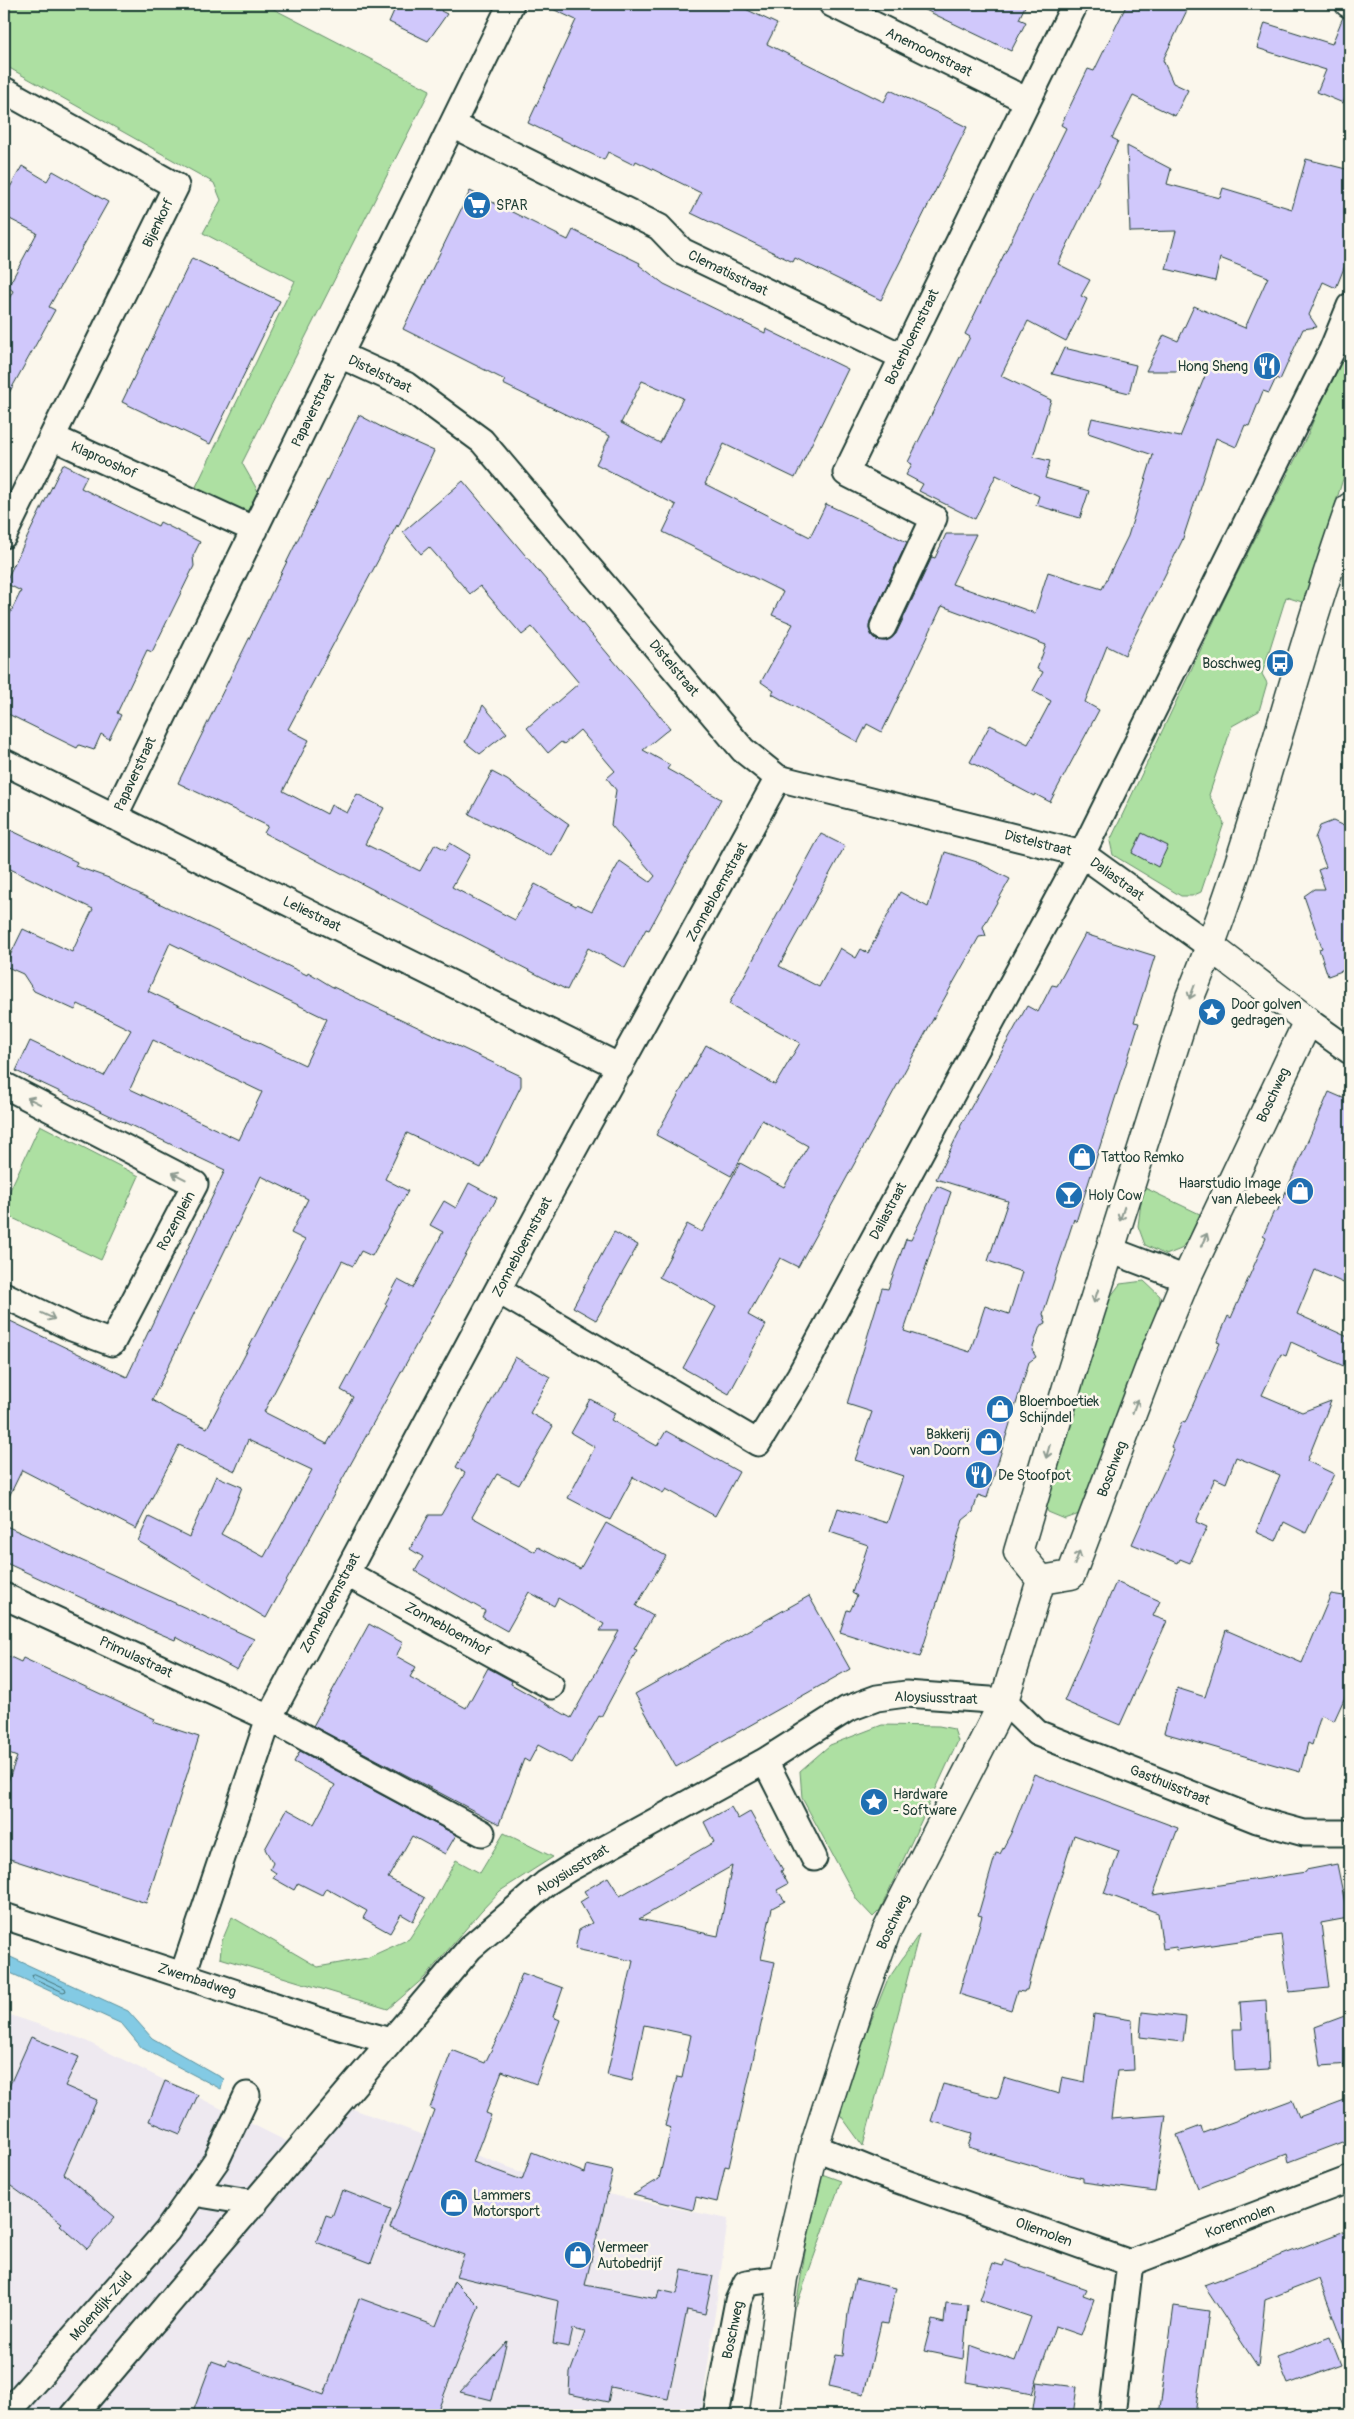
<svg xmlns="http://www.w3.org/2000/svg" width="1354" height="2419" viewBox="0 0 1354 2419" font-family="Pangolin,sans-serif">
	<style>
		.built { fill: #eee9f0 }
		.green { fill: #ade0a2; stroke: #668e6b }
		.water { fill: #83cae4; stroke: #5b929e }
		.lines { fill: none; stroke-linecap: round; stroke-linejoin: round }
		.shore { stroke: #47757a; stroke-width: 1 }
		.building { fill: #d0c8fb; stroke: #1f3d34; fill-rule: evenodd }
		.street-casing { stroke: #1f3d34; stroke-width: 29 }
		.secondary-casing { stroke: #1f3d34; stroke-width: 31 }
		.street { stroke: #fbf7ec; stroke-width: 25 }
		.secondary { stroke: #fbf7ec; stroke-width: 28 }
		.oneway { stroke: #8d9a90 }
		.labels { text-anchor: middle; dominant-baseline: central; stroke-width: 5; stroke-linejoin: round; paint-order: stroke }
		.street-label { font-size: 14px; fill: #1f3d34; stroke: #fbf7ec }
		.poi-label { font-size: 14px; fill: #1f3d34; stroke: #fbf7ec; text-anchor: start }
	</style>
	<rect width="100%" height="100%" fill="#fbf7ec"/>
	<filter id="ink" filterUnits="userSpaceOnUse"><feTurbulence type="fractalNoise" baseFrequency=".02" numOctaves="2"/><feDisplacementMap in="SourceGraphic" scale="10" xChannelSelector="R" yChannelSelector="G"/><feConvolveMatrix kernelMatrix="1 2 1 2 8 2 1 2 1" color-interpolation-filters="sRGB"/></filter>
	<g filter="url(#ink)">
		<!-- built -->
		<path class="built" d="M4 2013 82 2039 308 2152 348 2107 545 2181 728 2219 701 2415H4Z"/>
		<!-- green -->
		<path class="green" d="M4 4H264L430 90 242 463 259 493 242 519 193 493 295 281 203 233 221 200 214 183 4 65Z
			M1350 329V456L1305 603 1286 597 1262 674 1267 683 1259 711 1232 726 1209 795 1224 823 1201 892 1192 896H1181L1113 855 1110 841 1228 592 1308 434Z
			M40 1125 139 1176 101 1260 4 1214V1203Z
			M1143 1187 1204 1216 1181 1249 1166 1255 1145 1245 1138 1226Z
			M1144 1281 1160 1296 1158 1329 1085 1512 1065 1519 1048 1512 1041 1497 1099 1312 1120 1284Z
			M882 1725 939 1726 954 1729 958 1741 880 1910 873 1917 857 1900 802 1798 800 1771 830 1745Z
			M504 1833 553 1857 500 1891 481 1911 425 1977 388 2009 220 1958 222 1941 232 1917 318 1967 367 1958 409 1939 432 1904 456 1860 480 1873Z
			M919 1934 863 2146 836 2109 887 1981Z
			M819 2173 841 2181 796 2307 817 2180Z"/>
		<!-- water -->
		<path class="water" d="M4 1954 128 2011 152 2038 224 2079 221 2089 142 2048 122 2024 4 1970Z"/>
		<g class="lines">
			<!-- shore -->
			<path class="shore" d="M35 1974 65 1988 66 1991 63 1992 33 1978 32 1975Z"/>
		</g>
		<!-- building -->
		<path class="building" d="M397 4H445L441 11 447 14 428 41 389 22Z
			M542 4H735L777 24 767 44 884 102 890 90 967 127 881 300 795 258 793 262 691 213 701 193 636 161 634 165 608 152 604 160 528 123 576 20Z
			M913 4H1026L1019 19 1026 22 1011 51Z
			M1127 4H1190L1163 60 1173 83 1188 90 1175 116 1133 96 1112 138 1118 141 1058 264 1090 280 1081 296 1087 299 1081 312 1066 341 1028 321 1001 376 1051 400 1033 457 1050 461 1045 478 1089 491 1080 518 1036 505 1039 496 996 475 975 519 919 491 923 484 906 475 912 464 908 462 970 337 965 334 1066 128 1061 125 1088 69 1094 71Z
			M1343 17 1350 19V87L1343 103 1317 92 1326 70 1257 48 1265 23 1332 44Z
			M1127 146 1171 169 1167 184 1220 198 1223 188 1292 209 1306 159 1350 170V253L1336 288 1323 282 1309 315 1317 327 1303 329 1280 380 1276 378 1269 393 1263 391 1249 426 1245 425 1236 447 1216 438 1182 541 1125 655 1107 646 1085 702 1099 710 1050 802 1035 794 1034 796 970 762 990 725 1028 744 1051 701 1033 691 1043 672 1037 669 1046 645 942 606 882 732 867 724 858 742 772 694 774 691 761 682 793 624 772 615 783 592 663 532 676 505 596 464 610 436 503 384 505 380 403 329 470 191 568 240 573 230 640 263 639 265 664 284 765 333 766 329 848 369 795 478 724 444 705 484 810 537 826 504 907 542 870 621 869 629 876 640 885 641 896 634 932 557 935 558 946 534H976L952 584 1035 613 1048 572 1102 589 1128 536 1153 455 1088 433 1092 418 1180 437 1207 371H1146L1164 335 1178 341 1194 306 1245 328 1268 277 1220 258 1215 281 1166 269 1176 231 1130 232ZM642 381 683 398 660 443 621 423Z
			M22 166 47 181 53 171 108 202 49 307 55 310 4 402V308L13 291 8 287 37 233 4 216V198Z
			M192 258 280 301 210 444 122 402Z
			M1064 348 1136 365 1129 393 1052 374Z
			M359 415 387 430 434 451 398 527 397 525 288 729 309 740 283 791 327 814 331 805 347 813 357 794 384 808 365 844 420 871 435 844 446 850 450 843 470 855 452 887 515 920 535 884 576 906 577 904 592 911 620 861 650 882 655 876 611 825 616 790 607 778 615 771 580 730 564 744 561 742 548 753 527 728 579 683 532 627 522 635 480 586 470 594 429 547 421 554 403 532 463 481 670 728 643 750 670 765 667 769 721 799 649 930 646 929 625 968 588 948 567 990 264 833 268 826 178 783Z
			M63 464 87 476 81 488 158 526 160 522 200 542 193 556 194 566 152 652 147 650 117 713 121 715 109 739 101 734 94 750 79 745 77 748 4 712V626L21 591 5 583Z
			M483 705 507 733 480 754 465 742Z
			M492 772 507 780 569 824 552 856 469 814Z
			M1333 821 1346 827 1350 839V968L1328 976 1319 949 1322 948 1304 896 1314 889H1325L1318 870 1326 867 1315 838 1320 826Z
			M4 827 77 862 75 866 109 878V879L307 975 308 972 331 986 521 1076V1086L481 1168 407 1133 385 1179 408 1191 372 1256 361 1251 353 1266 342 1261 264 1412 327 1444 353 1397 341 1390 387 1305 385 1304 398 1280 413 1288 443 1232 430 1225 444 1201 456 1208 469 1183 497 1198 266 1618 138 1541 149 1517 189 1537 216 1476 242 1487 230 1518 221 1534 264 1557 312 1470 248 1440 235 1471 179 1445 136 1529 22 1470 4 1507V1318L127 1377 225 1170 16 1071 30 1041 104 1076 131 1030 78 1004 75 1010 34 991 23 974 5 966 23 929 72 952 93 909 4 866ZM170 943 327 1019 305 1065 148 991ZM153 1040 262 1092 239 1140 130 1089ZM261 1176 308 1199 291 1233 305 1240 207 1428 172 1412 152 1400Z
			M1142 833 1168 846 1158 867 1132 853Z
			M821 834 845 846 779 966 819 987 840 948 856 958 861 949 868 953 900 892 928 907 945 852 977 862 1010 879 983 927 986 936 979 937 943 1001 798 1267 780 1258 748 1315 766 1325 729 1394 683 1368 716 1307 659 1277 687 1224 702 1232 740 1163 784 1187 808 1146 762 1120 731 1176 656 1135 706 1045 775 1085 800 1043 729 1004Z
			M1085 934 1155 956 1134 1022 1139 1023 1076 1222 1074 1219 1043 1314 1046 1323 1040 1326 1032 1350 1036 1357 1029 1362 987 1498 978 1495 973 1512 963 1520 920 1657 840 1632 847 1610 850 1611 857 1596 852 1593 868 1545 830 1532 838 1508 887 1523 903 1476 855 1460 872 1412 847 1404 882 1288 888 1289 906 1239 911 1240 937 1186 951 1192 904 1331 970 1352 985 1306 1009 1314 1022 1272 988 1261 1008 1201 936 1179 961 1128 960 1127 1027 1006 1038 1012 1052 985 1057 986Z
			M1329 1092 1350 1101V1286L1315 1270 1297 1314 1350 1338V1369L1291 1342 1286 1356 1281 1354 1262 1395 1302 1412 1331 1401 1307 1461 1334 1474 1306 1533 1284 1522 1276 1541 1256 1532 1280 1475 1236 1457 1226 1483 1215 1478 1196 1522 1207 1527 1190 1563 1180 1559 1178 1563 1132 1544 1174 1449 1171 1447 1182 1422 1185 1423 1220 1343 1217 1342 1228 1316 1231 1318 1266 1238 1263 1236 1274 1211 1277 1212Z
			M614 1232 638 1245 596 1320 573 1307Z
			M515 1357 550 1377 530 1413 553 1426 519 1485 497 1474 472 1517 535 1552 538 1547 580 1569 606 1523 666 1556 636 1606 653 1616 634 1649 637 1650 601 1717 599 1716 572 1763 538 1745 529 1762 524 1759 499 1824 313 1726 369 1624 403 1643 396 1656 416 1667 410 1677 466 1708 488 1668 512 1681 511 1684 571 1718 619 1631H600L604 1624 582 1612 558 1598 554 1606 529 1592 507 1631 482 1617 485 1611 415 1571 423 1557 410 1549 429 1515H441L465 1473 456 1467Z
			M590 1399 615 1413 611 1420 657 1446 666 1431 739 1472 715 1516 666 1489 663 1493 633 1477 610 1520 568 1498 595 1447 571 1433Z
			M4 1525 98 1568 254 1639 237 1670 176 1637 175 1640 149 1629 4 1562Z
			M1116 1582 1160 1601 1153 1616 1167 1621 1120 1725 1064 1701Z
			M1331 1594 1350 1597V1686L1334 1721 1321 1715 1312 1745 1308 1743 1300 1772 1164 1733 1177 1688 1205 1697 1226 1630 1302 1663Z
			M809 1596 850 1669 676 1767 635 1694Z
			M4 1654 21 1662 23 1658 155 1719 153 1722 199 1737 146 1903 4 1857V1792L17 1757 4 1752Z
			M300 1751 456 1835 445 1854 412 1836 388 1878 425 1898 413 1921 401 1914 390 1933 363 1918 367 1911 326 1888 322 1895 298 1883 294 1890 273 1878 276 1873 270 1869 273 1863 265 1849 287 1809 314 1824 335 1785 294 1762Z
			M1034 1774 1178 1828 1153 1895 1306 1872V1870L1337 1864 1348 1918 1321 1923 1329 1988 1289 1992 1281 1935 1177 1950 1176 1947 1163 1949 1158 1913 1104 1893 1119 1851 1074 1835 1043 1932 1027 1990H1025L1024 1992 1017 1991 1011 2010 959 1994 982 1916 978 1915 996 1853 1000 1854 1011 1833Z
			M731 1807 738 1819 750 1812 783 1870 781 1871 788 1884 777 1890 785 1901 772 1908 761 1959 775 1962 729 2167 725 2166 717 2202 696 2197 693 2210 633 2195 659 2179 671 2128 665 2126 677 2077 682 2078 691 2035 644 2025 632 2081 607 2075 633 1961 575 1949 579 1930 592 1923 580 1902 588 1897 584 1891 608 1877 620 1896 714 1842 704 1822ZM732 1866 718 1936 639 1919Z
			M522 1973 563 1988 553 2017 560 2020 536 2084 502 2071 486 2113 491 2115 473 2162 522 2180 532 2152 585 2173 587 2165 613 2171 585 2285 657 2299 659 2290 677 2294 682 2270 713 2276 705 2314 687 2310 668 2399 611 2387 608 2402 569 2394 570 2373 585 2332 573 2329 569 2347 553 2344 559 2301 456 2276 464 2255 390 2228 434 2110 430 2108 452 2050 485 2063 507 2018Z
			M1266 2000 1269 2069 1235 2071 1233 2029H1242L1240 2002Z
			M1142 2012 1186 2017 1183 2042 1140 2037Z
			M1094 2014 1132 2020 1134 2070 1117 2071 1111 2119 1166 2115 1155 2192 1083 2182V2178L1048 2170 968 2147 972 2133 931 2121 943 2084 998 2098 1004 2078 1059 2094 1062 2077 1085 2082Z
			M1350 2014V2064L1321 2066 1315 2027Z
			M31 2037 79 2057 65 2086 97 2100 64 2174 115 2217 87 2249 60 2225 62 2223 4 2181V2098Z
			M165 2081 198 2095 180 2134 149 2121Z
			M1350 2098V2139L1289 2162 1287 2154 1198 2188 1177 2135 1201 2126 1203 2133 1292 2100 1299 2117Z
			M342 2190 391 2209 371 2263 316 2242 326 2215 332 2217Z
			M1350 2229V2356H1348L1319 2279 1265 2300 1258 2367 1204 2285Z
			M1005 2260 1086 2289 1083 2295 1094 2299 1081 2335 1055 2326 1032 2394 966 2382 970 2345 1015 2361 1031 2317 980 2300 993 2263 1003 2266Z
			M855 2279 896 2288 888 2324 881 2323 864 2394 829 2386 836 2355 843 2356 848 2313Z
			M454 2281 479 2306 436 2415H192L212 2361 226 2366 228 2360 324 2395 359 2298 436 2326Z
			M946 2303 968 2305 963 2359 924 2351 932 2320 944 2323Z
			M1174 2306 1209 2311 1195 2415H1159Z
			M1330 2337 1341 2365 1288 2384 1277 2357Z
			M507 2341 492 2400 460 2392Z
			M1037 2382 1077 2387 1073 2415H1032Z"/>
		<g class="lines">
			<defs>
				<path id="street" d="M832 4 1026 100
					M1348 4 1350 5
					M4 90 176 186 52 437
					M453 125 659 227 682 251 903 357
					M340 355 406 385 482 441 743 750 778 778 1082 854 1211 947
					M4 535 52 437 255 530
					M883 627 934 518 846 473 1075 4
					M4 762 620 1067
					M114 817 511 4
					M1308 1021 1350 1051
					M4 1085 195 1184 112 1343 72 1328 4 1295
					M1110 1250 1186 1279
					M499 1291 758 1443 800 1375 1082 854 1332 350 1350 306
					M346 1573 551 1686
					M4 1596 269 1718 482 1833
					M765 1761 814 1858
					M4 1916 330 2024 390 2041
					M183 1974 269 1718 541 1209 778 778
					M814 2147 878 2173 1130 2263 1112 2415
					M194 2193 255 2203
					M1130 2263 1350 2179
					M5 2415 167 2231 216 2161 247 2095
					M74 2415 470 1948 546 1883 570 1868 765 1761 847 1709 877 1698 906 1694 1004 1701 1037 1733 1257 1820 1304 1833H1350
					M716 2415 738 2301 746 2283 783 2278"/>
				<path id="secondary" d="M1041 1580 1018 1552 1072 1370 1190 997C1256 838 1292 669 1350 507
					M1041 1580 1071 1575 1155 1353 1186 1279 1308 1021 1211 947
					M764 2415 783 2278 814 2147 861 2001 887 1930 1004 1701 1041 1580"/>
			</defs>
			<!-- street casing -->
			<use href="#street" class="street-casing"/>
			<!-- secondary casing -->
			<use href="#secondary" class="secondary-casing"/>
			<!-- street -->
			<use href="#street" class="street"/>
			<!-- secondary -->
			<use href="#secondary" class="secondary"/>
		</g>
		<!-- one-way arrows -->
		<defs><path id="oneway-shaft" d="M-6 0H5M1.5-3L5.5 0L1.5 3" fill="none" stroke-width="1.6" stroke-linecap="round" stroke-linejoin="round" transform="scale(1.25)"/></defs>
		<g class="oneway">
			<use href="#oneway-shaft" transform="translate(1192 992) rotate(111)"/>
			<use href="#oneway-shaft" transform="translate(34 1101) rotate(-153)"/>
			<use href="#oneway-shaft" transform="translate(179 1176) rotate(-153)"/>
			<use href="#oneway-shaft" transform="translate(1122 1214) rotate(108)"/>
			<use href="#oneway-shaft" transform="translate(1204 1240) rotate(-65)"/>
			<use href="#oneway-shaft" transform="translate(1096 1296) rotate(108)"/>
			<use href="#oneway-shaft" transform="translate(48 1316) rotate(25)"/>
			<use href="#oneway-shaft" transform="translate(1135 1406) rotate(-70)"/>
			<use href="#oneway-shaft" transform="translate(1048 1451) rotate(106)"/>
			<use href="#oneway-shaft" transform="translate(1077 1558) rotate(-70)"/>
		</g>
	</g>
	<!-- icons -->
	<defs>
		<symbol id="supermarket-disc" viewBox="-11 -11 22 22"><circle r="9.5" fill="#1f6fb2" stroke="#fbf7ec"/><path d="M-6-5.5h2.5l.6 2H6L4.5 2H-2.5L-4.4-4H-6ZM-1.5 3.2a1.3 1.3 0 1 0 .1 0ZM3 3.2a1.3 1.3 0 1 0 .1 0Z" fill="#fff"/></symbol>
		<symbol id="restaurant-disc" viewBox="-11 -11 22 22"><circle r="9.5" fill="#1f6fb2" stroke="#fbf7ec"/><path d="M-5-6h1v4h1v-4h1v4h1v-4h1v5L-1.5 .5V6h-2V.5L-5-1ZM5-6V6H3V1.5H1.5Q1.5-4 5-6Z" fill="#fff"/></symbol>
		<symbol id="bus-disc" viewBox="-11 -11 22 22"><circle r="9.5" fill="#1f6fb2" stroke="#fbf7ec"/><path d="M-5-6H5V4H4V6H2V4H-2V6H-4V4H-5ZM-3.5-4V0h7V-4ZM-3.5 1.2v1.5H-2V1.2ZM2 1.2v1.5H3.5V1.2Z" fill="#fff"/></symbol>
		<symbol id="sight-disc" viewBox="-11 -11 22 22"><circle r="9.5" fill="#1f6fb2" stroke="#fbf7ec"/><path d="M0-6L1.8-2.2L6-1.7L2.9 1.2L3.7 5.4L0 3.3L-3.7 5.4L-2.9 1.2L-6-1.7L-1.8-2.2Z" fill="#fff"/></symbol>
		<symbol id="shop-disc" viewBox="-11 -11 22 22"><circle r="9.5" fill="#1f6fb2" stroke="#fbf7ec"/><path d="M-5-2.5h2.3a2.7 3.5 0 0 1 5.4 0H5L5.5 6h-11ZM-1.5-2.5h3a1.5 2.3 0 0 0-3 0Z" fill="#fff"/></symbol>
		<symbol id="bar-disc" viewBox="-11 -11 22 22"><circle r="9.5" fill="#1f6fb2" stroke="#fbf7ec"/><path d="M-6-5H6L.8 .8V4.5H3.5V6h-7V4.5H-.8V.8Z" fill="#fff"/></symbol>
	</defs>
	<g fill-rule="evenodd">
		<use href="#supermarket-disc" x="461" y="189" width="32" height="32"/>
		<use href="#restaurant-disc" x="1251" y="350" width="32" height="32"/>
		<use href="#bus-disc" x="1264" y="647" width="32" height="32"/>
		<use href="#sight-disc" x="1196" y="996" width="32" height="32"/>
		<use href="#shop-disc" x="1066" y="1141" width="32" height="32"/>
		<use href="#shop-disc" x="1284" y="1175" width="32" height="32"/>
		<use href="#bar-disc" x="1053" y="1179" width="32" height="32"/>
		<use href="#shop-disc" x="984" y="1393" width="32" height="32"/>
		<use href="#shop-disc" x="973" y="1426" width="32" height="32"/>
		<use href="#restaurant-disc" x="963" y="1459" width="32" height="32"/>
		<use href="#sight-disc" x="858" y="1786" width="32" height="32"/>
		<use href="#shop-disc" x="438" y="2187" width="32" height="32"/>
		<use href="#shop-disc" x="562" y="2239" width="32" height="32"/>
	</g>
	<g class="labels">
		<!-- street labels -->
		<g class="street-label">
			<text transform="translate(929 52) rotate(26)">Anemoonstraat</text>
			<text transform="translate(158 223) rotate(-64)">Bijenkorf</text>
			<text transform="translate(728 273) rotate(26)">Clematisstraat</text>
			<text transform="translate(912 337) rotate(-64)">Boterbloemstraat</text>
			<text transform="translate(380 374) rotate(26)">Distelstraat</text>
			<text transform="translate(313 410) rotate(-64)">Papaverstraat</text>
			<text transform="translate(104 460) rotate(24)">Klaprooshof</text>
			<text transform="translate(674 668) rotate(50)">Distelstraat</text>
			<text transform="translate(135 774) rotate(-65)">Papaverstraat</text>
			<text transform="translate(1038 843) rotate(14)">Distelstraat</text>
			<text transform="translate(1117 879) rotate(36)">Daliastraat</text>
			<text transform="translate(717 892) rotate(-61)">Zonnebloemstraat</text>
			<text transform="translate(312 914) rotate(26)">Leliestraat</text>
			<text transform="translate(1273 1095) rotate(-65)">Boschweg</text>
			<text transform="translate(888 1211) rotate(-62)">Daliastraat</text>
			<text transform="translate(176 1221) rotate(-62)">Rozenplein</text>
			<text transform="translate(522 1247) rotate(-62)">Zonnebloemstraat</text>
			<text transform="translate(1112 1469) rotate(-69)">Boschweg</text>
			<text transform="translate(330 1603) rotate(-62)">Zonnebloemstraat</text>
			<text transform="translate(448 1629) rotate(29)">Zonnebloemhof</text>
			<text transform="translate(136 1657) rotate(25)">Primulastraat</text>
			<text transform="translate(936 1698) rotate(2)">Aloysiusstraat</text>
			<text transform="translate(1170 1785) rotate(22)">Gasthuisstraat</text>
			<text transform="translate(572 1870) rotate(-32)">Aloysiusstraat</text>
			<text transform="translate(893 1922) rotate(-65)">Boschweg</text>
			<text transform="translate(197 1980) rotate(18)">Zwembadweg</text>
			<text transform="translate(1240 2221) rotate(-21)">Korenmolen</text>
			<text transform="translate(1044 2232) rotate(20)">Oliemolen</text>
			<text transform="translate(101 2306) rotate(-49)">Molendijk-Zuid</text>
			<text transform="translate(733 2330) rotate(-78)">Boschweg</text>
		</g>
		<!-- poi labels -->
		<g class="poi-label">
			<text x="496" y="205">SPAR</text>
			<text x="1248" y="366" text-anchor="end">Hong Sheng</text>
			<text x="1261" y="663" text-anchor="end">Boschweg</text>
			<text x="1231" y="1004">Door golven<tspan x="1231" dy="16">gedragen</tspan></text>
			<text x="1101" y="1157">Tattoo Remko</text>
			<text x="1281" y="1183" text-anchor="end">Haarstudio Image<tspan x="1281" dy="16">van Alebeek</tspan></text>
			<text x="1088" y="1195">Holy Cow</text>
			<text x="1019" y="1401">Bloemboetiek<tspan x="1019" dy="16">Schijndel</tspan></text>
			<text x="970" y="1434" text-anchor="end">Bakkerij<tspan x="970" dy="16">van Doorn</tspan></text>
			<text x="998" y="1475">De Stoofpot</text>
			<text x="893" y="1794">Hardware<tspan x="893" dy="16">- Software</tspan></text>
			<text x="473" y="2195">Lammers<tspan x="473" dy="16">Motorsport</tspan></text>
			<text x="597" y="2247">Vermeer<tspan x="597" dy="16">Autobedrijf</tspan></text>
		</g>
	</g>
	<!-- margin -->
	<rect width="1354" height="2419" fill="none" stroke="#fbf7ec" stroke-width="20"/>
	<rect x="10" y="10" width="1334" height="2399" fill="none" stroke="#1f3d34" stroke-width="2" filter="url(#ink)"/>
</svg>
